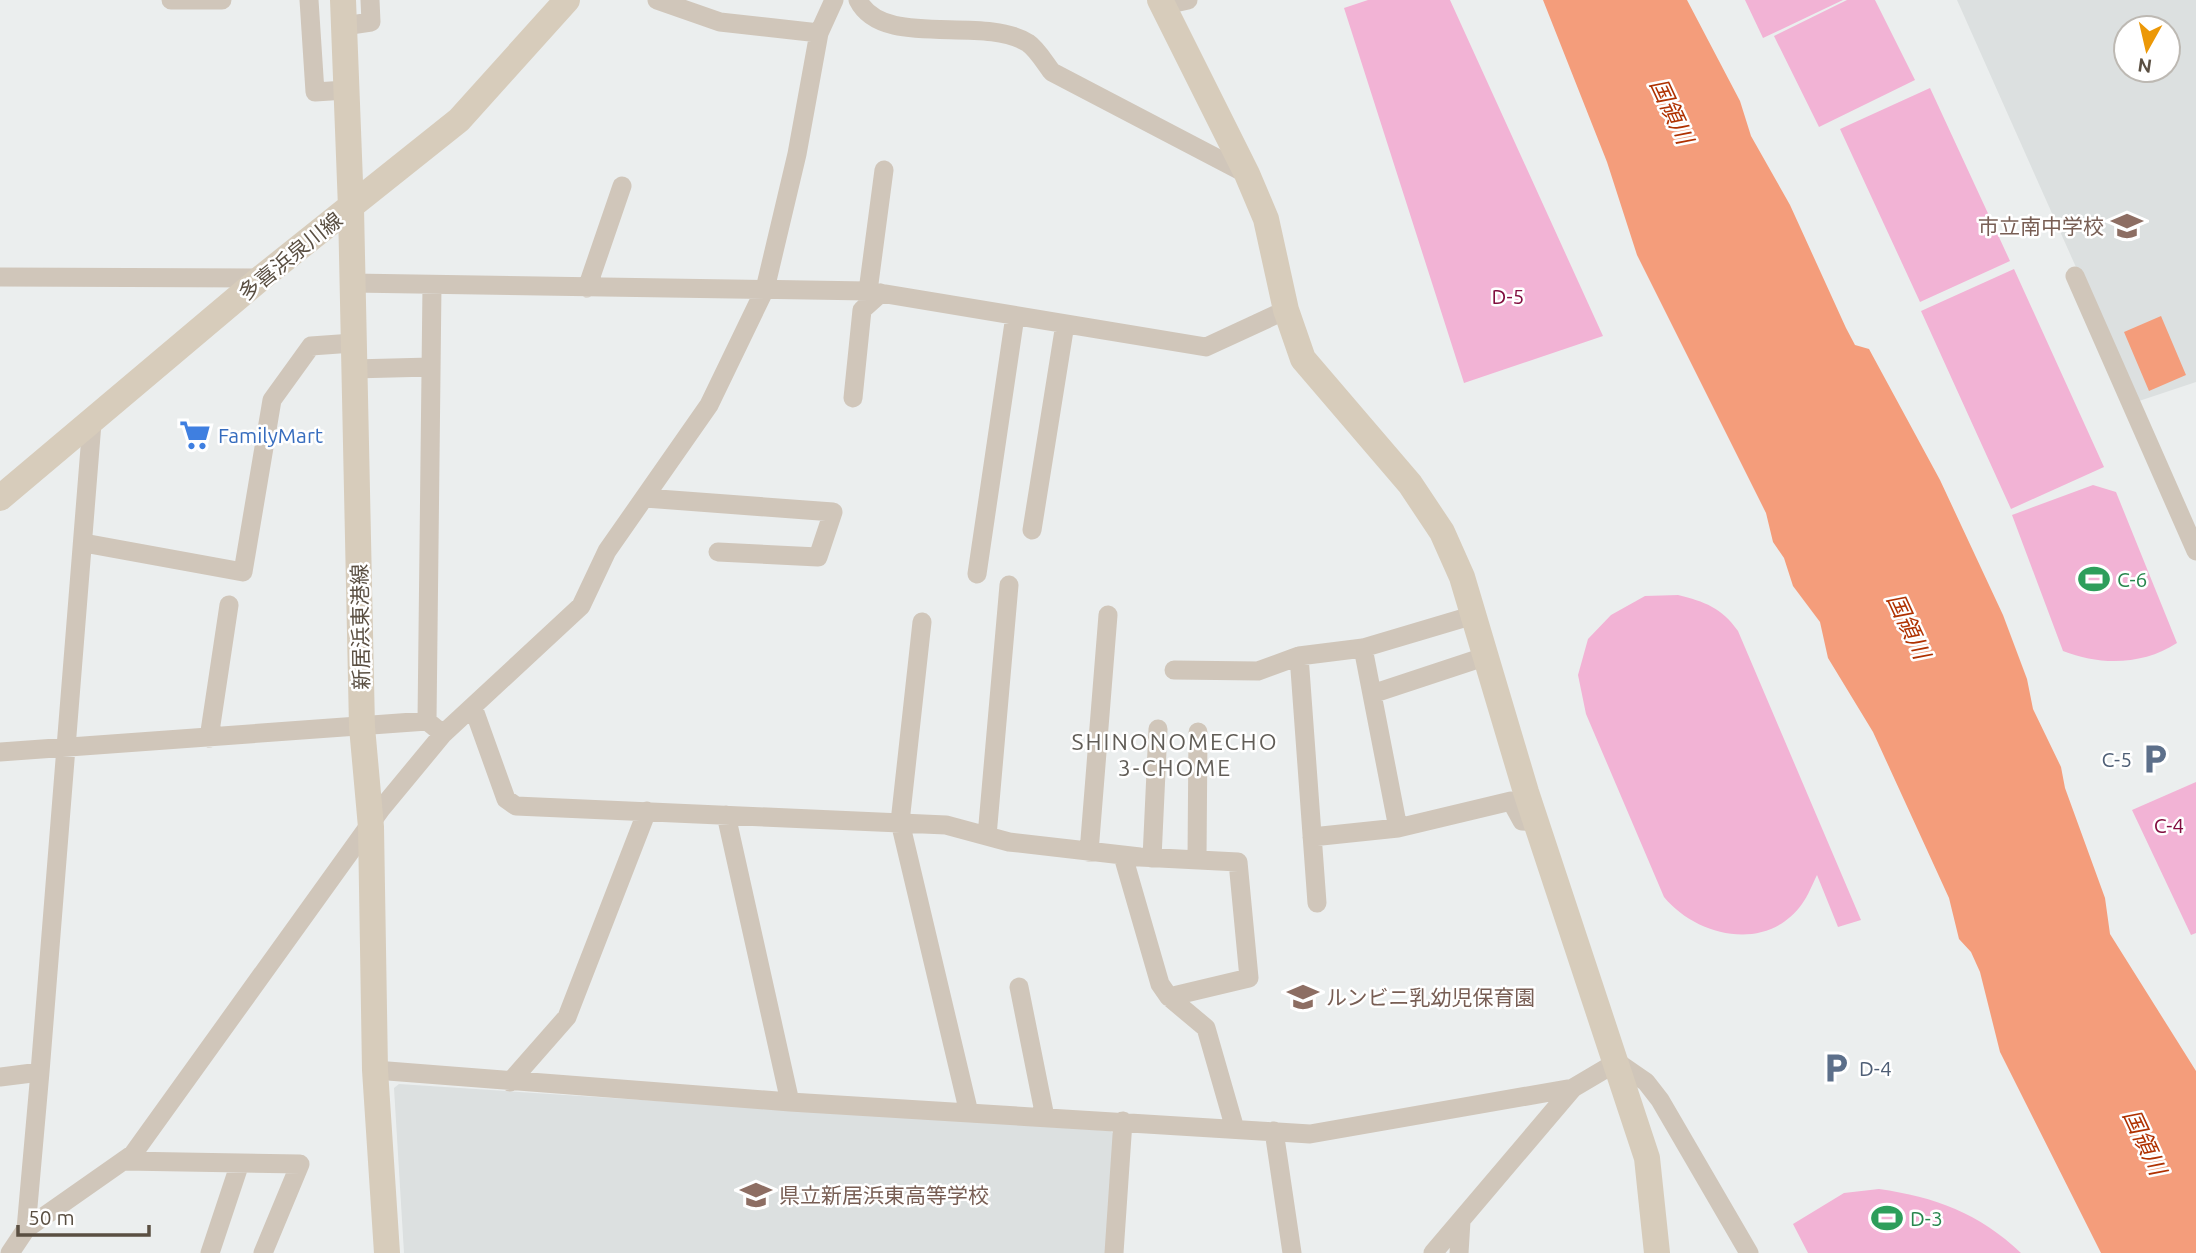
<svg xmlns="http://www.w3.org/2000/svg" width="2196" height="1253" viewBox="0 0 2196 1253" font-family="Ubuntu,'Noto Sans JP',sans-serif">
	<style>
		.education { fill: #dce0e0; fill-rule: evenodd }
		.green { fill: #f2b3d5 }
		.water { fill: #f49d7b }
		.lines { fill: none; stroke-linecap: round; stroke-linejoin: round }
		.street { stroke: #d0c6ba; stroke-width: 19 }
		.secondary { stroke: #d7ccbb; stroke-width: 26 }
		.labels { text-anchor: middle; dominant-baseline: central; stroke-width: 5; stroke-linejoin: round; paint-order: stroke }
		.education-label { font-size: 21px; fill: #785e54; stroke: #fff; text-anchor: start }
		.street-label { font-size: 21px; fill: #5a4f42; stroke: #fff }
		.park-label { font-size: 21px; fill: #810d3f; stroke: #fff }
		.shop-label { font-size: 21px; fill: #366cbe; stroke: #fff; text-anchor: start }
		.leisure-label { font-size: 21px; fill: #27864d; stroke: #fff; text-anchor: start }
		.service-label { font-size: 21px; fill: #4e5e75; stroke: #fff; text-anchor: end }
		.water-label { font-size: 23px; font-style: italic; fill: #af3100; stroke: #fff }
		.neighbourhood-label { font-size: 23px; letter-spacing: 2px; fill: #615d57; stroke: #fff }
	</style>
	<rect width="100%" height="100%" fill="#ebeeee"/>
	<!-- education -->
	<path class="education" d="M1957 0H2196V382L2136 402ZM2126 28H2168V70H2126Z
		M399 1084 1111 1131 1116 1137 1108 1253H404L394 1088Z"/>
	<!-- green -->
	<path class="green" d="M1368 0H1450L1603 336 1464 383 1344 8Z
		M1745 0H1843L1763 38Z
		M1847 0H1875L1915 80 1819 127 1774 36Z
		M1930 88 2010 261 1920 302 1840 129Z
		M2014 269 2104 467 2011 509 1921 311Z
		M2093 485 2116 492 2177 643C2143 665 2101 666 2063 651L2012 515Z
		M1678 595C1705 602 1721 607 1738 631L1861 920 1838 927 1817 875C1812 885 1808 896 1802 904 1767 953 1697 937 1664 897L1586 714 1578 675 1588 639 1611 615 1645 596Z
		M2196 782V933L2191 935 2132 810Z
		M1879 1189C1935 1197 1979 1213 2021 1253H1808L1793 1224 1844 1193Z"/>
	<!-- water -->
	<path class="water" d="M1543 0H1687L1740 101 1751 136 1790 205 1846 328 1855 345 1869 349 1940 480 2003 615 2027 679 2033 709 2061 767 2065 788 2105 898 2110 934 2196 1071V1253H2101L2000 1052 1980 972 1971 952 1959 939 1949 898 1873 732 1828 658 1820 622 1793 586 1784 558 1773 542 1766 513 1637 255 1607 162Z
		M2161 316 2186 375 2149 391 2124 332Z"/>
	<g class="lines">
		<!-- street -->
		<path class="street" d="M171 0H222
			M309 0 315 92 346 90
			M858 0C883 50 982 14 1028 43 1037 49 1045 63 1052 72L1247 174
			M1161 6 1188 0
			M344 26 371 22 370 0
			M819 33 834 0
			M2075 276 2196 551
			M0 277 261 278
			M352 283 868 291 1206 347 1286 310
			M432 285 427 721 443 734
			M587 288 622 186
			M868 291 884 170
			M353 369 431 367
			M853 398 862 310 881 293
			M645 498 833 512 818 557 718 552
			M1032 530 1065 324
			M84 543 243 572 272 400 311 346 353 343
			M977 574 1015 316
			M922 622 900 822 969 1113
			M1363 648 1398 828
			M1299 656 1363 648 1474 615
			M1174 670 1258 671 1299 656 1317 903
			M1372 694 1487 656
			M473 707 506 799 516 806 946 825 1009 842 1140 857 1238 862 1249 978 1169 997 1206 1028 1235 1129
			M209 738 229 605
			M0 752 427 721
			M726 815 790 1102
			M987 836 1009 585
			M1312 837 1398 828 1511 801 1522 821 1536 822
			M1089 852 1108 615
			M1123 856 1160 984 1169 997
			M1152 858 1158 729
			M1197 860 1198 732
			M1019 987 1045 1117
			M375 1070 790 1102 1310 1134 1573 1088 1617 1062 1646 1082 1660 1100 1749 1253
			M40 1072 92 423
			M0 1077 40 1072 26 1229
			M510 1082 567 1017 647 811
			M1274 1131 1292 1253
			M124 1161 300 1164 263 1253
			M10 1253 26 1229 133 1154 381 809 443 734 581 606 607 551 709 405 765 289 797 154 819 33 720 22 657 0
			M210 1253 240 1163
			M1114 1253 1123 1121
			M1433 1253 1573 1088
			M1459 1253 1461 1221"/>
		<!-- secondary -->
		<path class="secondary" d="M343 0 351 208 362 727 371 827 375 1070 387 1253
			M1160 0 1247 174 1266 219 1286 310 1303 359 1410 484 1442 532 1462 577 1526 792 1647 1158 1657 1253
			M0 498 261 278 459 120 567 0"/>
	</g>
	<!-- icons -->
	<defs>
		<symbol id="school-bare" viewBox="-9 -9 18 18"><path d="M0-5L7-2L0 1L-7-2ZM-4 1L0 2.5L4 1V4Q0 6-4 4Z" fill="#8d6e63" stroke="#fff" stroke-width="2.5" paint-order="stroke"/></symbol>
		<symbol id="supermarket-bare" viewBox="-9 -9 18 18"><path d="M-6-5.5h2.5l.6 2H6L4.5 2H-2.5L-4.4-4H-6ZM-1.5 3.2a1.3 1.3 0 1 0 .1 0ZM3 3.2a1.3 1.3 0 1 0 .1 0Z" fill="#3f7fe0" stroke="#fff" stroke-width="2.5" paint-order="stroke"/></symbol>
		<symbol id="stadium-bare" viewBox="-9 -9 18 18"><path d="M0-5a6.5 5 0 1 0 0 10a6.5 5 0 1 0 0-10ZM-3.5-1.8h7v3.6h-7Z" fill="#2e9e5b" stroke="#fff" stroke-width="2.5" paint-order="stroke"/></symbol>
		<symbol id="parking-bare" viewBox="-9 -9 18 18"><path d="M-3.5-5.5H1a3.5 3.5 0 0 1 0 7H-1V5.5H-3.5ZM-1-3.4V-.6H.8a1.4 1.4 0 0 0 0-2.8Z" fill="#5c6f8a" stroke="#fff" stroke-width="2.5" paint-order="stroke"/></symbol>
	</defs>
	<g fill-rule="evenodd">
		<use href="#school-bare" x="2105" y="204" width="44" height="44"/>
		<use href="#supermarket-bare" x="173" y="413" width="44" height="44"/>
		<use href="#stadium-bare" x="2072" y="557" width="44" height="44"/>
		<use href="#parking-bare" x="2133" y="737" width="44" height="44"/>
		<use href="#school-bare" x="1281" y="975" width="44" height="44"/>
		<use href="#parking-bare" x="1814" y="1046" width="44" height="44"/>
		<use href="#school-bare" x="734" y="1173" width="44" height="44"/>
		<use href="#stadium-bare" x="1865" y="1196" width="44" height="44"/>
	</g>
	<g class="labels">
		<!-- education labels -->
		<g class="education-label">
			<text x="2104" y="226" text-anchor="end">市立南中学校</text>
			<text x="1326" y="997">ルンビニ乳幼児保育園</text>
			<text x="779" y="1195">県立新居浜東高等学校</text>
		</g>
		<!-- street labels -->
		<g class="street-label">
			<text transform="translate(290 256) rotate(-39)">多喜浜泉川線</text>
			<text transform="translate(360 627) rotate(-91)">新居浜東港線</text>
		</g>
		<!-- park labels -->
		<g class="park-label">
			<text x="1508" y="296">D-5</text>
			<text x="2169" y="825">C-4</text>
		</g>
		<!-- shop labels -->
		<g class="shop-label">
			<text x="218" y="435">FamilyMart</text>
		</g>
		<!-- leisure labels -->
		<g class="leisure-label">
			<text x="2117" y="579">C-6</text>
			<text x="1910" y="1218">D-3</text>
		</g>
		<!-- service labels -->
		<g class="service-label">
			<text x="2132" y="759">C-5</text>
			<text x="1859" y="1068" text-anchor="start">D-4</text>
		</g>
		<!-- water labels -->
		<g class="water-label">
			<text transform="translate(1672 111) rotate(65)">国領川</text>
			<text transform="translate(1909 626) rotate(65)">国領川</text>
			<text transform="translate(2145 1142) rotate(65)">国領川</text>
		</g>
		<!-- neighbourhood labels -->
		<g class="neighbourhood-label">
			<text x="1175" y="741">SHINONOMECHO<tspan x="1175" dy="26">3-CHOME</tspan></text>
		</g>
	</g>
	<!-- north arrow -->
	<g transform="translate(2147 49) rotate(188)"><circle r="33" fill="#ffffff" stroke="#bdb9b3" stroke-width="2"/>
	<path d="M0-5L12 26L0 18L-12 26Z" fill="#ec9807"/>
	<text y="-10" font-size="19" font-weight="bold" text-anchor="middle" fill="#5a4f42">N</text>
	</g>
	<!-- scale -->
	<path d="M18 1225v10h131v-10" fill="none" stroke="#5a4f42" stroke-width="3.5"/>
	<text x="28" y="1225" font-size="21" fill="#5a4f42" stroke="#ffffff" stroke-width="5" paint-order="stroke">50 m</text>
</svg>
